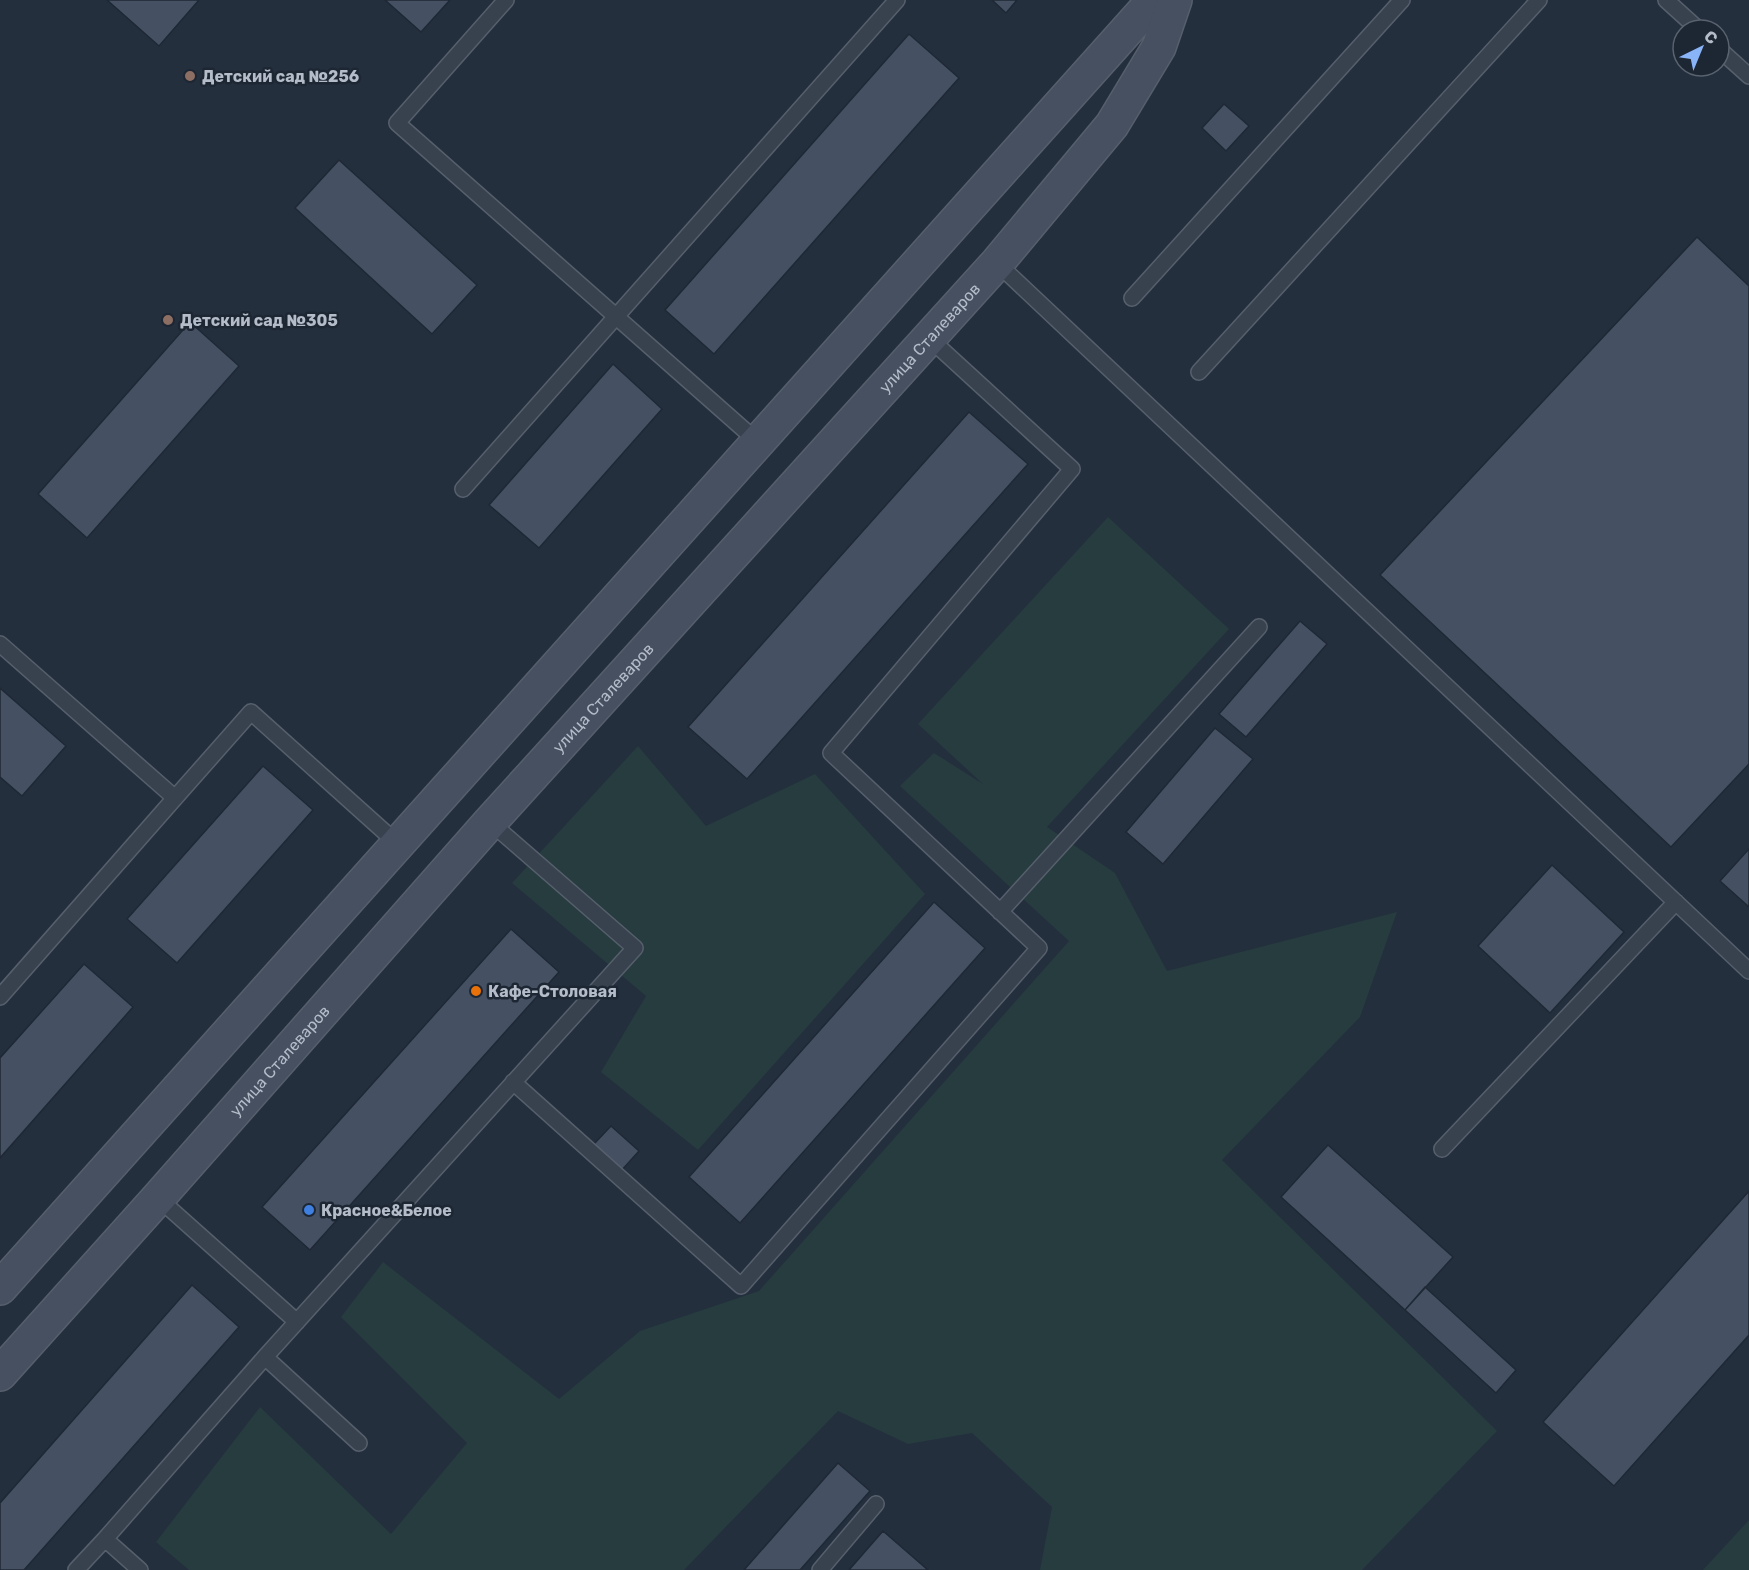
<svg xmlns="http://www.w3.org/2000/svg" width="1749" height="1570" viewBox="0 0 1749 1570" font-family="Rubik,sans-serif">
	<style>
		.green { fill: #263c3f }
		.building { fill: #455162; stroke: #1f2835; stroke-width: 1.5 }
		.lines { fill: none; stroke-linecap: round; stroke-linejoin: round }
		.lane-casing { stroke: #565f6c; stroke-width: 18 }
		.secondary-casing { stroke: #565f6c; stroke-width: 36 }
		.lane { stroke: #38414e; stroke-width: 15 }
		.secondary { stroke: #465061; stroke-width: 33 }
		.education-dot { fill: #8d6e63; stroke: #1d2633; stroke-width: 2 }
		.food-dot { fill: #e8710a; stroke: #1d2633; stroke-width: 2 }
		.shop-dot { fill: #3f7fe0; stroke: #1d2633; stroke-width: 2 }
		.labels { text-anchor: middle; dominant-baseline: central; stroke-width: 5; stroke-linejoin: round; paint-order: stroke }
		.poi-label { font-size: 16px; font-weight: bold; fill: #b4bcc9; stroke: #1d2633; text-anchor: start }
		.street-label { font-size: 16px; fill: #b4bcc9; stroke: #1d2633 }
	</style>
	<rect width="100%" height="100%" fill="#242f3e"/>
	<!-- green -->
	<path class="green" d="M1108 517 1229 629 1047 827 1115 873 1167 971 1397 912 1360 1017 1222 1160 1497 1431 1362 1570H1040L1052 1507 972 1433 908 1444 838 1411 684 1570H189L156 1542 260 1407 391 1534 467 1443 341 1317 383 1262 559 1399 640 1331 759 1291 1069 941 900 786 934 753 983 784 918 724Z
		M638 746 706 826 815 774 925 894 698 1150 601 1072 646 996 512 883Z
		M1749 1520V1570H1703Z"/>
	<!-- building -->
	<path class="building" d="M107 0H199L159 46Z
		M385 0H450L421 32Z
		M992 0H1017L1006 13Z
		M909 34 959 78 714 354 665 310Z
		M1224 104 1249 126 1226 151 1202 128Z
		M339 160 477 285 432 334 295 208Z
		M1697 237 1749 286V764L1671 847 1380 575Z
		M190 322 239 366 87 538 38 494Z
		M613 364 662 409 539 548 489 505Z
		M969 412 1028 464 747 779 688 727Z
		M1300 621 1327 644 1246 737 1219 714Z
		M0 688 66 746 22 796 0 777Z
		M1215 728 1253 759 1163 864 1126 832Z
		M263 766 313 810 177 963 127 919Z
		M1749 849V907L1720 881Z
		M1552 865 1624 932 1550 1013 1478 946Z
		M934 902 985 948 740 1223 689 1177Z
		M511 929 559 972 310 1250 262 1207Z
		M84 964 133 1007 0 1158V1058Z
		M611 1126 639 1151 621 1171 593 1145Z
		M1328 1145 1453 1257 1405 1310 1281 1197Z
		M1749 1191V1335L1614 1486 1543 1422Z
		M192 1285 239 1327 24 1570H0V1503Z
		M1425 1287 1516 1370 1496 1393 1405 1310Z
		M838 1463 870 1491 800 1570H744Z
		M883 1531 928 1570H849Z"/>
	<g class="lines">
		<defs>
			<path id="lane" d="M506 0 397 123 758 442
				M1666 0 1699 30
				M1719 49 1749 76
				M997 263 1749 971
				M1132 298 1402 0
				M1199 372 1539 0
				M463 489 897 0
				M0 644 175 798 251 712 398 844
				M1000 912 1259 627
				M0 997 175 798
				M513 1082 741 1286 1039 948 831 753 1072 469 929 338
				M1442 1149 1676 902
				M158 1198 297 1322
				M265 1357 359 1443
				M76 1570 105 1539
				M140 1570 105 1539 265 1357 635 948 490 822
				M820 1570 876 1504"/>
			<g id="secondary">
				<path d="M0 1288 1154 0"/>
				<path id="s1" d="M0 1374 158 1198 490 822 997 263 1112 125 1159 47 1175 0"/>
			</g>
		</defs>
		<!-- lane casing -->
		<use href="#lane" class="lane-casing"/>
		<!-- secondary casing -->
		<use href="#secondary" class="secondary-casing"/>
		<!-- lane -->
		<use href="#lane" class="lane"/>
		<!-- secondary -->
		<use href="#secondary" class="secondary"/>
	</g>
	<!-- markers -->
	<g class="education-dot">
		<circle cx="190" cy="76" r="6"/>
		<circle cx="168" cy="320" r="6"/>
	</g>
	<circle class="food-dot" cx="476" cy="991" r="6"/>
	<circle class="shop-dot" cx="309" cy="1210" r="6"/>
	<g class="labels">
		<!-- poi labels -->
		<g class="poi-label">
			<text x="202" y="76">Детский сад №256</text>
			<text x="180" y="320">Детский сад №305</text>
			<text x="488" y="991">Кафе-Столовая</text>
			<text x="321" y="1210">Красное&amp;Белое</text>
		</g>
		<!-- street labels -->
		<g class="street-label">
			<text stroke="none"><textPath href="#s1" startOffset="1392">улица Сталеваров</textPath></text>
			<text stroke="none"><textPath href="#s1" startOffset="906">улица Сталеваров</textPath></text>
			<text stroke="none"><textPath href="#s1" startOffset="420">улица Сталеваров</textPath></text>
		</g>
	</g>
	<!-- north arrow -->
	<g transform="translate(1701 48) rotate(43)"><circle r="28" fill="#1d2633" stroke="#59626f" stroke-width="1.5"/>
	<path d="M0-4.5L10 22L0 15L-10 22Z" fill="#8ab4f8"/>
	<text y="-9" font-size="16" font-weight="bold" text-anchor="middle" fill="#b4bcc9">С</text>
	</g>
</svg>
